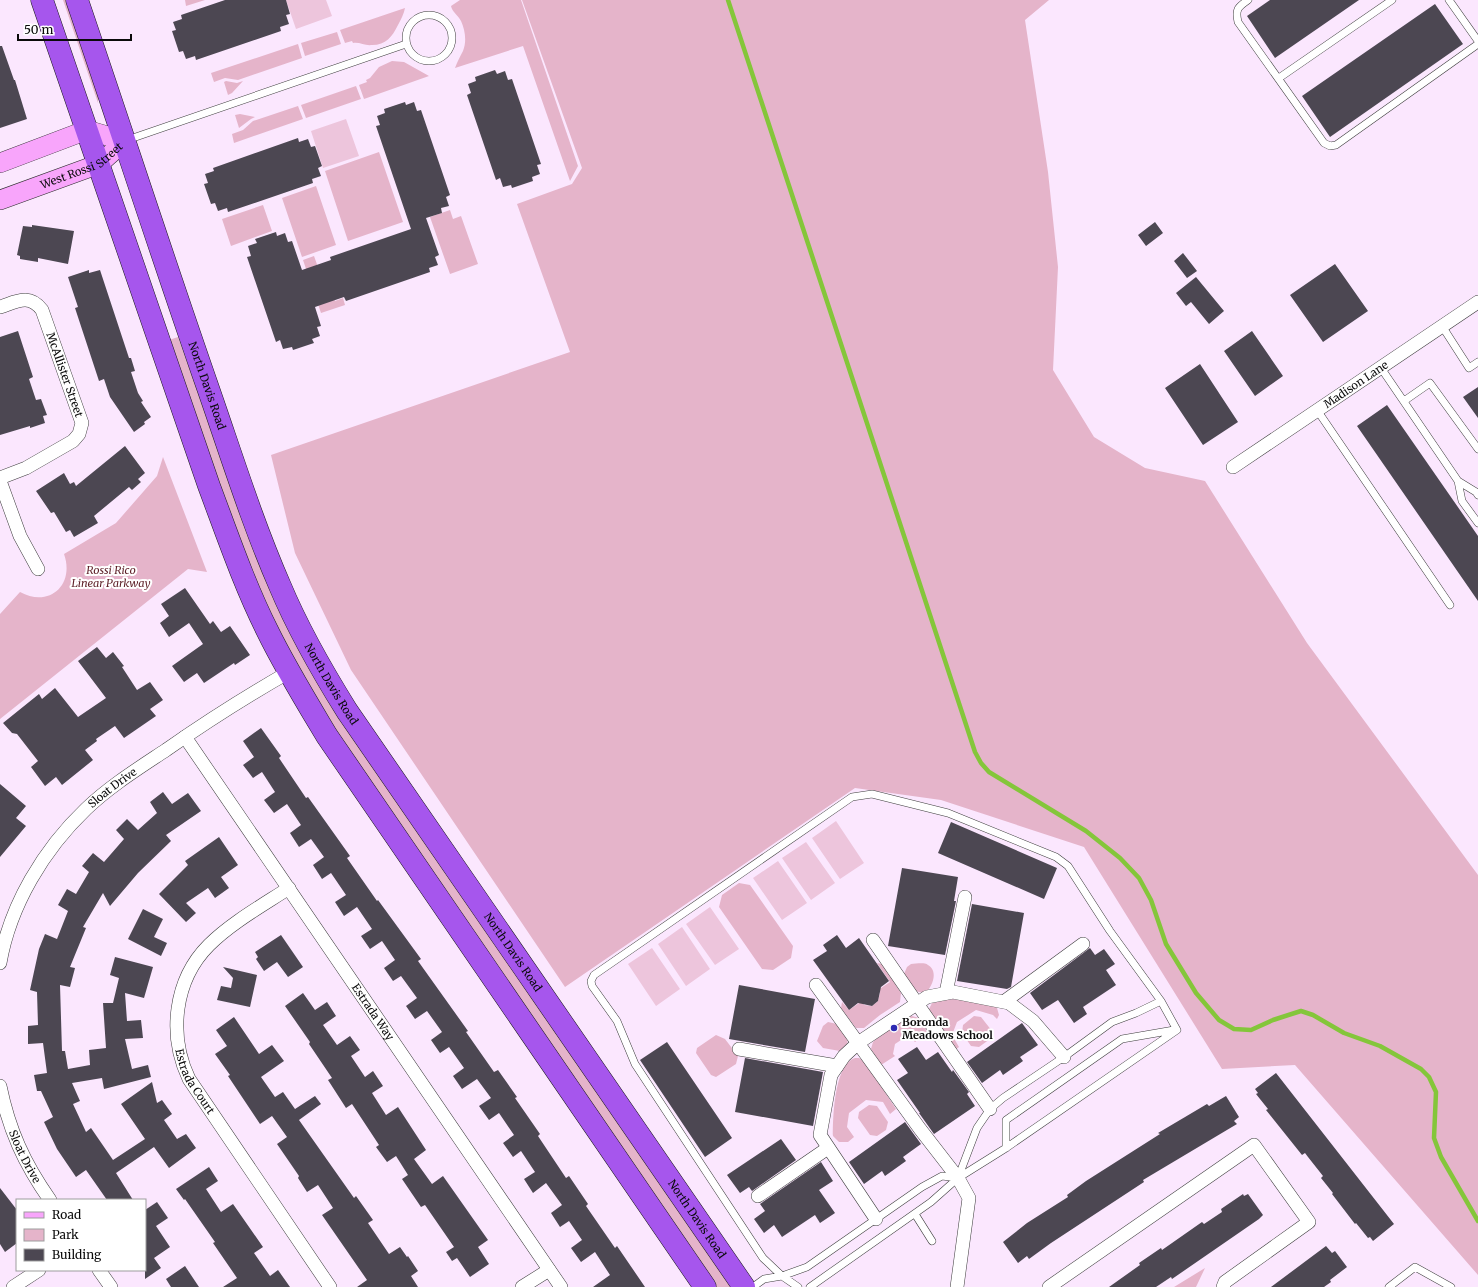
<svg xmlns="http://www.w3.org/2000/svg" width="1478" height="1287" viewBox="0 0 1478 1287" font-family="Merriweather,serif">
	<style>
		.green { fill: #e5b4ca }
		.pitch { fill: #edc5dc }
		.lines { fill: none; stroke-linecap: round; stroke-linejoin: round }
		.stream { stroke: #84c63a; stroke-width: 4.5 }
		.building { fill: #4c4752 }
		.lane-casing { stroke: #3d3d3d; stroke-width: 8 }
		.street-casing { stroke: #3d3d3d; stroke-width: 14 }
		.secondary-casing { stroke: #2c2c2c; stroke-width: 20 }
		.highway-casing { stroke: #1b1b1b; stroke-width: 23 }
		.lane { stroke: #fff; stroke-width: 7 }
		.street { stroke: #fff; stroke-width: 13 }
		.secondary { stroke: #f8a5fb; stroke-width: 19 }
		.highway { stroke: #a656ed; stroke-width: 22 }
		.poi-dot { fill: #2d2ab2; stroke: #fff; stroke-width: 1.5 }
		.labels { text-anchor: middle; dominant-baseline: central; stroke-width: 4; stroke-linejoin: round; paint-order: stroke }
		.street-label { font-size: 11px; fill: #0a0a0a; stroke: #fff }
		.park-label { font-size: 11px; font-style: italic; fill: #5d1f27; stroke: #fff }
		.poi-label { font-size: 11px; font-weight: bold; fill: #0a0a0a; stroke: #fff; text-anchor: start }
	</style>
	<rect width="100%" height="100%" fill="#fbe7fe"/>
	<!-- green -->
	<path class="green" d="M63 0H66L92 74 98 94V103Z
		M185 0H205L186 6Z
		M460 0H521L578 166 570 181 523 46 455 68C457 62 460 57 463 51 467 41 465 30 461 21 458 15 452 12 451 6Z
		M522 0H1049L1025 20 1048 172 1058 267 1053 370 1094 437 1145 468 1205 481 1307 643 1478 875V1275L1295 1065 1222 1069 1084 847 941 800 855 788 565 987 351 670 295 553 271 455 570 352 517 204 572 184 582 168Z
		M405 8C404 14 401 19 398 25 392 37 386 45 372 45 365 46 360 42 353 43L352 41 345 43 340 30Z
		M337 32 341 44 305 56 301 43Z
		M298 44 302 58 238 80 225 78 214 82 211 73Z
		M392 61 404 62 429 76 364 99 359 85 367 82 366 80 370 78 379 67Z
		M226 81 237 83 243 81 232 93 228 95 224 82Z
		M356 86 361 99 306 118 301 105Z
		M298 106 303 119 234 143 232 134 243 130 253 121Z
		M240 114 255 117 251 119 239 128 235 115Z
		M379 152 403 222 348 241 325 171Z
		M316 186 336 245 302 257 282 198Z
		M263 205 272 231 231 246 222 219Z
		M450 210 453 219 461 216 478 264 450 274 430 217Z
		M314 256 329 298 333 297 335 301 343 298 345 305 321 313 303 260Z
		M178 337 228 474 352 736 731 1287H716L370 784 308 687 254 581 169 340Z
		M163 457 207 572 188 569 0 719V614L20 592C49 608 75 585 64 554L116 523 157 476Z
		M739 883 750 885 793 946 791 958 773 970 762 969 719 907 722 895Z
		M877 963 882 964 884 966 901 993 900 1002 880 1015 864 1028H856L841 1008 842 1002 849 1010 862 1001 864 1005 872 1006 878 1001 880 993 878 990 890 982Z
		M911 964C916 964 924 962 928 965 939 971 932 988 925 993L914 991 904 974 907 967Z
		M947 999C963 1000 983 998 997 1008L999 1015 997 1019 993 1015 976 1010 957 1022 952 1035 959 1047 955 1050 929 1009 932 1003Z
		M912 1016 919 1018 928 1033 915 1042 912 1039 904 1038 895 1044 893 1054 895 1056 881 1065 871 1049 873 1042 876 1039 907 1017Z
		M974 1016 981 1017 992 1031 990 1039 979 1047 971 1046 962 1033 963 1025Z
		M828 1022 837 1024 848 1038 847 1045 840 1051 823 1048 817 1041 823 1026Z
		M716 1035 725 1039 738 1056 736 1064 716 1077 711 1075 696 1053 697 1048Z
		M855 1058H859L865 1062 896 1109 890 1114 883 1102 866 1100 849 1113 847 1127 854 1137 848 1142H839L833 1136C833 1119 834 1064 855 1058Z
		M869 1105 877 1106 888 1122 886 1130 877 1136 870 1135 858 1118 859 1112Z
		M1205 1268 1196 1287H1174Z"/>
	<!-- pitch -->
	<path class="pitch" d="M286 0H326L332 16 296 29Z
		M346 119 359 156 323 168 311 131Z
		M836 821 864 863 840 879 812 838Z
		M806 842 835 883 811 900 782 858Z
		M778 861 807 903 782 920 753 878Z
		M710 907 739 949 715 965 686 924Z
		M682 927 710 969 686 986 658 944Z
		M652 948 680 989 656 1006 628 964Z"/>
	<g class="lines">
		<!-- stream -->
		<path class="stream" d="M728 0 975 752 981 763 989 772 1086 831 1120 858 1139 878 1151 900 1166 944 1196 993 1219 1020 1234 1029 1251 1030 1273 1020 1301 1011 1313 1015 1344 1033 1380 1046 1421 1069 1429 1077 1436 1092 1434 1138 1441 1157 1478 1221"/>
	</g>
	<!-- building -->
	<path class="building" d="M225 0H286L290 14 286 15 289 24 280 27 281 31 196 60 195 56 186 59 183 51 179 52 172 31 176 30 173 22 182 19 181 15Z
		M1270 0H1359L1275 58 1247 16Z
		M1435 4 1463 44 1330 137 1302 96Z
		M0 46H2L14 80H15L27 119 0 128Z
		M495 70 497 74 505 71 508 80 512 79 541 164 537 165 540 174 532 177 533 181 512 188 511 185 503 187 500 178 496 180 467 95 471 93 468 84 476 81 475 77Z
		M405 102 406 105 414 102 417 111 421 110 450 195 446 197 449 206 441 208 442 213 426 218 439 255 435 257 438 265 429 268 430 272 346 301 344 297 315 307 321 326 317 327 320 336 312 339 314 343 293 350 292 347 283 349 280 340 276 342 247 257 251 256 248 246 257 243 255 239 276 232 277 236 285 233 288 242 292 241 302 270 331 260 330 257 411 229 376 126 380 125 377 116 385 113 384 109Z
		M298 138 299 142 308 139 311 147 315 146 322 166 318 168 321 176 312 179 313 183 228 212 227 208 218 211 215 203 211 204 204 184 208 183 205 174 214 171 213 168Z
		M1155 222 1163 233 1146 246 1138 235Z
		M32 225 74 231 68 264 38 258V262L20 259V256L17 255 23 226 32 227Z
		M1183 253 1197 271 1187 278 1174 261Z
		M1335 264 1368 311 1323 342 1290 295Z
		M89 270V273L100 270 129 358H131L135 371 131 372 138 393 143 401 141 402 151 417 144 422 145 424 134 432 110 397 104 379 99 381 75 308 78 307 68 277Z
		M1196 277 1224 311 1209 324 1191 302 1186 306 1176 293Z
		M18 331 33 377 29 379 36 400 41 399 47 415 43 416 45 423 30 428V426L0 435V337Z
		M1252 331 1283 376 1255 396 1224 351Z
		M1200 364 1238 422 1203 445 1165 388Z
		M1478 387V418L1463 397Z
		M1387 405 1478 536V601L1357 426Z
		M125 446 145 473 138 479 141 482 132 490 129 487 94 516 98 523 74 537 70 530 66 532 54 512 51 513 36 491 64 473 70 484 74 482 76 486Z
		M185 588 210 624 213 621 221 632 230 626 250 655 235 665 234 663 204 683 197 673 184 682 172 666 203 644 189 623 169 637 160 623 169 616 161 604Z
		M97 647 106 658 113 652 124 666 122 667 137 690 150 682 163 700 150 709 156 716 124 738 115 726 96 739 97 741 85 750 93 760 62 785 56 777 45 786 31 767 38 761 17 734 12 733 3 723 39 694 42 699 55 688 78 717 106 698 78 661Z
		M261 728 281 756 279 758 306 798 308 797 350 856 347 858 377 901 378 900 421 959 418 961 468 1031 466 1032 494 1072 498 1070 517 1097 515 1098 540 1134 538 1136 566 1178 569 1176 588 1204 586 1206 615 1248 617 1246 645 1287H593L610 1275 595 1252 581 1262 571 1248 582 1240 569 1221 560 1227 551 1213 562 1205 546 1183 533 1193 524 1179 535 1172 521 1151 513 1157 503 1143 514 1135 499 1113 489 1120 479 1106 491 1098 477 1079 462 1089 453 1076 464 1068 449 1047 440 1053 431 1040 442 1032 427 1011 415 1019 406 1006 417 998 401 976 393 981 384 968 395 960 382 941 370 949 361 936 372 929 357 907 344 916 335 902 346 895 331 873 322 879 313 865 324 857 311 839 299 847 290 833 301 825 287 804 274 813 264 800 275 792 262 772 253 778 243 765 254 757 243 741Z
		M0 784 26 806 16 818 26 826 0 857Z
		M163 792 172 804 188 793 201 811 166 835 171 841 138 873 110 906 103 893 83 927 86 928 70 967 75 968 70 987 60 985 62 1051H65L68 1069 90 1065 89 1050 106 1048 103 1003H113L119 978 110 975 115 957 153 967 144 998 125 993 127 1021 141 1020 143 1038 125 1039 132 1069 148 1065 151 1077 104 1089 102 1078 72 1083 80 1101 73 1104 86 1132 91 1128 113 1160 145 1139 121 1104 152 1082 157 1103 162 1100 172 1114 164 1120 177 1139 186 1134 196 1148 169 1168 154 1147 116 1173 133 1200H107L86 1170 76 1177 57 1149 44 1122 53 1117 41 1091H37L34 1075 47 1073 43 1043 28 1044V1026L38 1025 37 992 30 990 39 949 45 934 57 939 68 911 58 905 67 889 76 894 89 872 82 866 93 853 104 862 124 839 116 830 127 819 138 830 157 813 150 802Z
		M951 822 1057 868 1044 899 938 853Z
		M219 837 238 865 221 877 229 888 215 898 208 888 186 903 196 913 186 922 159 894 188 865 185 861Z
		M902 868 958 877 954 901H956L945 955 888 946Z
		M972 904 1024 913 1011 987 1007 989 957 981Z
		M143 909 163 919 154 937 167 943 161 956 128 939Z
		M281 935 303 967 288 977 277 962 264 971 256 959 258 957 255 952Z
		M837 935 846 948 859 938 889 981 881 987 878 1001 872 1006 858 1003 849 1010 813 960 827 951 823 945Z
		M1090 948 1095 955 1104 949 1115 964 1106 970 1116 985 1083 1007 1087 1014 1074 1023 1058 1000 1042 1010 1030 993Z
		M223 967 257 975 250 1007 217 1000 221 986 231 988 233 978Z
		M739 985 815 999 805 1052 729 1039Z
		M303 993 315 1010 327 1002 336 1016 323 1025 337 1045 350 1036 360 1050 351 1056 365 1077 373 1071 383 1086 372 1093 386 1115 398 1107 426 1150 414 1159 432 1184 443 1176 488 1240 478 1247 489 1264 470 1277 457 1258 452 1261 446 1252 454 1247 425 1205 421 1207 402 1179 408 1175 396 1156 387 1162 376 1147 379 1145 352 1104 346 1108 328 1080 332 1078 309 1044 310 1042 285 1006Z
		M234 1017 259 1054 272 1045 284 1061 261 1077 275 1097 283 1092 295 1109 315 1096 321 1104 299 1120 354 1198 356 1196 373 1220 368 1223 389 1254 400 1247 407 1257 408 1256 418 1271 411 1276 418 1287H357L367 1280 322 1215 333 1208 318 1185 307 1192 298 1178 299 1176 277 1144 287 1137 272 1116 260 1124 228 1076 230 1075 215 1054 227 1046 216 1030Z
		M1022 1023 1038 1045 1020 1057 1023 1061 1003 1075 1000 1070 982 1083 967 1062Z
		M667 1042 732 1138 705 1157 640 1060Z
		M917 1047 926 1060 938 1052 952 1072 953 1070 969 1092 967 1094 975 1106 934 1134 919 1113H920L897 1080 908 1073 898 1059Z
		M745 1058 823 1072 813 1126 735 1112Z
		M1276 1073 1394 1224 1373 1241 1370 1237 1368 1238 1356 1223 1355 1224 1332 1194 1333 1193 1321 1178 1323 1176 1308 1157 1305 1153 1302 1155 1266 1110 1268 1109 1256 1094 1258 1093 1255 1089Z
		M1226 1096 1239 1117 1234 1121 1237 1124 1143 1180 1144 1182 1051 1243 1029 1259 1027 1256 1018 1263 1003 1242 1027 1223 1068 1197 1067 1195 1086 1181 1160 1134 1158 1133 1207 1104 1209 1106Z
		M905 1122 921 1144 903 1157 906 1161 885 1176 882 1171 864 1184 849 1162Z
		M781 1139 796 1160 752 1191 749 1187 740 1193 727 1175Z
		M821 1162 833 1181 819 1190 835 1213 820 1223 815 1215 782 1237 774 1225 764 1233 754 1219 765 1211 760 1204Z
		M209 1167 218 1181 206 1189 221 1212 233 1204 263 1247 254 1253 270 1276 278 1270 290 1287H223L237 1278 213 1243 215 1242 185 1199 184 1200 176 1189Z
		M0 1188 17 1210V1243L5 1252 0 1244Z
		M1243 1194 1244 1196 1248 1194 1263 1215 1259 1219 1172 1279 1171 1277 1156 1287H1109L1140 1265 1139 1263 1161 1248 1162 1250 1202 1222 1204 1224 1222 1212 1221 1209Z
		M157 1202 168 1218 156 1226 170 1247 154 1258 161 1268 145 1279V1210Z
		M1326 1246 1332 1253 1335 1251 1347 1267 1330 1280 1331 1282 1324 1287H1271Z
		M185 1266 199 1287H171L166 1279Z"/>
	<g class="lines">
		<defs>
			<path id="lane" d="M1248 0C1238 7 1235 9 1238 22L1324 143 1330 146 1336 145 1478 44
				M1449 0 1478 41
				M406 38a23 23 0 1 1 46 0a23 23 0 1 1-46 0Z
				M1279 78 1392 0
				M127 140 406 44
				M1442 326 1469 368 1478 362
				M1381 368 1458 481 1476 492 1478 495
				M1404 401 1430 383 1478 449
				M1317 410 1450 605
				M1458 481 1462 501 1478 523
				M1006 1148V1120L1122 1039 1174 1030
				M915 1214 932 1241
				M753 1287 764 1279 782 1276 807 1267 922 1187 942 1176 958 1178 977 1128 990 1109 1003 1098 1064 1057 1112 1022 1136 1013 1161 1001
				M798 1287 782 1276 763 1258 635 1064 617 1021 592 986 591 981 594 975 852 797 872 794 948 813 1056 857 1068 866 1110 931 1161 1001 1177 1030
				M810 1287 931 1202 958 1178 1006 1148 1177 1030
				M1389 1287 1415 1267 1451 1287"/>
			<g id="street">
				<path id="s1" d="M0 307C16 302 29 293 42 310L82 423 79 434 73 441 26 468 0 478"/>
				<path id="s2" d="M1233 467 1478 302"/>
				<path d="M0 481 20 536 38 569"/>
				<path id="s3" d="M185 737 561 1287"/>
				<path id="s4" d="M289 888C263 905 231 923 209 945 174 980 168 1035 189 1079L330 1287"/>
				<path d="M873 940 990 1109"/>
				<path id="s5" d="M0 963C10 905 44 849 86 809 110 786 139 768 166 750 206 722 247 696 289 672"/>
				<path d="M816 985 920 1129 958 1178 969 1198 957 1287"/>
				<path d="M946 993 965 897"/>
				<path d="M1005 1001 1083 944"/>
				<path d="M739 1049 837 1066"/>
				<path id="s6" d="M0 1086C9 1130 24 1163 50 1200"/>
				<path d="M758 1196 828 1148"/>
				<path d="M876 1219 820 1135 831 1075 844 1056 858 1043 927 997 953 992 1009 1003 1033 1021 1064 1057"/>
				<path d="M99 1270 111 1287"/>
				<path d="M13 1287 39 1270"/>
				<path d="M522 1287 549 1270"/>
				<path d="M1049 1287 1254 1145 1309 1222 1225 1282 1223 1287"/>
			</g>
			<g id="secondary">
				<path d="M0 163 87 130 125 141"/>
				<path id="s7" d="M0 200 99 164 125 141"/>
			</g>
			<g id="highway">
				<path d="M42 0 209 486C227 534 244 584 267 630 285 667 306 701 327 736L705 1287"/>
				<path id="s8" d="M77 0C121 129 163 259 208 388 231 454 252 522 280 586 298 629 322 671 347 711L744 1287"/>
			</g>
		</defs>
		<!-- lane casing -->
		<use href="#lane" class="lane-casing"/>
		<!-- street casing -->
		<use href="#street" class="street-casing"/>
		<!-- secondary casing -->
		<use href="#secondary" class="secondary-casing"/>
		<!-- highway casing -->
		<use href="#highway" class="highway-casing"/>
		<!-- lane -->
		<use href="#lane" class="lane"/>
		<!-- street -->
		<use href="#street" class="street"/>
		<!-- secondary -->
		<use href="#secondary" class="secondary"/>
		<!-- highway -->
		<use href="#highway" class="highway"/>
	</g>
	<!-- markers -->
	<circle class="poi-dot" cx="894" cy="1028" r="4"/>
	<g class="labels">
		<!-- street labels -->
		<g class="street-label">
			<text stroke="none"><textPath href="#s7" startOffset="89">West Rossi Street</textPath></text>
			<text stroke="none"><textPath href="#s1" startOffset="115">McAllister Street</textPath></text>
			<text stroke="none"><textPath href="#s8" startOffset="407">North Davis Road</textPath></text>
			<text stroke="none"><textPath href="#s2" startOffset="148">Madison Lane</textPath></text>
			<text stroke="none"><textPath href="#s8" startOffset="731">North Davis Road</textPath></text>
			<text stroke="none"><textPath href="#s5" startOffset="213">Sloat Drive</textPath></text>
			<text stroke="none"><textPath href="#s8" startOffset="1055">North Davis Road</textPath></text>
			<text stroke="none"><textPath href="#s3" startOffset="333">Estrada Way</textPath></text>
			<text stroke="none"><textPath href="#s4" startOffset="247">Estrada Court</textPath></text>
			<text stroke="none"><textPath href="#s6" startOffset="75">Sloat Drive</textPath></text>
			<text stroke="none"><textPath href="#s8" startOffset="1379">North Davis Road</textPath></text>
		</g>
		<!-- park labels -->
		<g class="park-label">
			<text x="111" y="570">Rossi Rico<tspan x="111" dy="13">Linear Parkway</tspan></text>
		</g>
		<!-- poi labels -->
		<g class="poi-label">
			<text x="902" y="1022">Boronda<tspan x="902" dy="13">Meadows School</tspan></text>
		</g>
	</g>
	<!-- legend -->
	<rect x="16" y="1199" width="130" height="72" fill="#ffffff" stroke="#9d9d9d"/>
	<rect x="24" y="1212" width="20" height="6" fill="#f8a5fb" stroke="#9d9d9d"/>
	<text x="52" y="1219" font-size="12" fill="#0a0a0a">Road</text>
	<rect x="24" y="1229" width="20" height="12" fill="#e5b4ca" stroke="#9d9d9d"/>
	<text x="52" y="1239" font-size="12" fill="#0a0a0a">Park</text>
	<rect x="24" y="1249" width="20" height="12" fill="#4c4752" stroke="#9d9d9d"/>
	<text x="52" y="1259" font-size="12" fill="#0a0a0a">Building</text>
	<!-- scale -->
	<path d="M18 34v6h113v-6" fill="none" stroke="#0a0a0a" stroke-width="2"/>
	<text x="24" y="34" font-size="12" fill="#0a0a0a" stroke="#ffffff" stroke-width="3" paint-order="stroke">50 m</text>
</svg>
